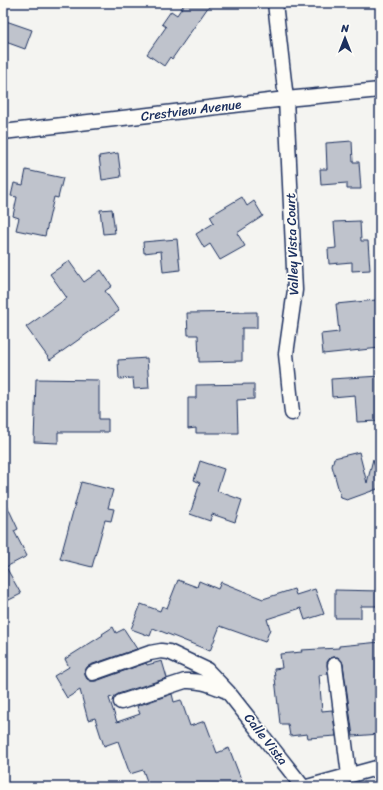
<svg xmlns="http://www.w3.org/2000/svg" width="383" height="790" viewBox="0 0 383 790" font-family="Sriracha,sans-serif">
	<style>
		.building { fill: #bfc3cc; stroke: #1b2f5e }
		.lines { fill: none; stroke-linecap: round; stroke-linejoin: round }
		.minor-casing { stroke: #1b2f5e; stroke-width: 17 }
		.minor { stroke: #fdfcf7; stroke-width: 14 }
		.labels { text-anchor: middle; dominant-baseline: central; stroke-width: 3.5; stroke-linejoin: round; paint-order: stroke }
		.street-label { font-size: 13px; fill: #1b2f5e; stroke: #fdfcf7 }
	</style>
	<rect width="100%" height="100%" fill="#f4f4f1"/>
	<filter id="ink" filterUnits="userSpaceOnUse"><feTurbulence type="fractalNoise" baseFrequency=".025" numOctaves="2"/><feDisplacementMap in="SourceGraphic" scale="8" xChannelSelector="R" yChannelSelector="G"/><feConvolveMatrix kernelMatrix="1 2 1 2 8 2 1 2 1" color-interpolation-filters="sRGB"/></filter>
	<g filter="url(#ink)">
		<!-- building -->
		<path class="building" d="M185 3H211L172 59 170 57 164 66 147 54 166 27 162 24 171 11 177 15Z
			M6 21 32 30 25 49 3 41V30Z
			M352 141 353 162H359L361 189H347V183L321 185 320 169H327L326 143Z
			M118 153 121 177 102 180 99 156Z
			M26 170 63 178 58 198 54 197 45 236 16 230 19 218 13 216 17 197 11 196 14 183 23 185Z
			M242 197 247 206 254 201 263 216 237 233 245 246 220 260 210 244 204 248 196 234 214 223 210 216Z
			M112 209 115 233 103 234 100 210Z
			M360 221 361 241H368L370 270 352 271V262L329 264 328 249 336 248 334 222Z
			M177 239 180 270 163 272 161 251 144 253 143 242Z
			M69 261 84 282 101 270 112 286 105 291 119 311 50 360 26 327 67 298 50 274Z
			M376 300 380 340V348L323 354 321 334 339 332 336 304Z
			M257 312V328H242V361L199 362 198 335H188L187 313Z
			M147 358 149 388 134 389 133 378 119 379 118 360Z
			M380 376V397H378L380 421 357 422 355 395 332 397 331 379Z
			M36 379 99 380V419H108V432H58V443L34 442Z
			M254 384V399L237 400 238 433H196V428L188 429V398H196V385Z
			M359 452 367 483 373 459 380 483V488L347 500 341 498 332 466 334 458Z
			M200 461 224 469 217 491 242 500 235 522 212 514 210 521 190 514 200 483 194 480Z
			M81 482 113 490 108 508 114 509 111 521 105 520 92 567 60 559Z
			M3 497 18 529 14 531 27 556 6 567 21 594 3 603Z
			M178 580 197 587 199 581 218 589 221 582 263 599 294 589 296 595 315 589 324 614 305 620 301 608 267 619 270 629 265 642 220 626 210 651 153 628 150 636 131 629 141 604 160 611 162 606 167 608Z
			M335 590 380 591V606H361V618H335Z
			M113 627 116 633 124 629 137 649 90 665 87 667 85 671V675L87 679 91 681H96L146 663 147 665 162 661 167 678 118 694 115 696 109 698 117 722 140 714 137 706 172 694 174 702 181 700 190 726 205 721 217 753 229 748 244 787H149L143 770 130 774 118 741 104 746 95 718 88 720 80 690 67 698 54 676 69 667 65 659 103 635 102 634Z
			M380 642V734L353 736 343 664 341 660 338 657H334L330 658 327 662 328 674 319 675 322 711 332 710 336 736 308 738 307 734 290 736 288 724H280L274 669 282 668 280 654 302 652 301 650 339 648V646Z"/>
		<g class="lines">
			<defs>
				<path id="minor" d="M275 3 286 99 295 290 286 354 292 413
					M3 132 286 99 380 90
					M335 665 349 775
					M93 673 150 653 161 651 169 652 207 670 228 692 303 787
					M121 702 185 681C200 680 211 685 224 690
					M307 787 380 767"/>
			</defs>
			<!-- minor casing -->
			<use href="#minor" class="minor-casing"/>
			<!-- minor -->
			<use href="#minor" class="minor"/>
		</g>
	</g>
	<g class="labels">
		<!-- street labels -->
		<g class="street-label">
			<text transform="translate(191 110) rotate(-7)">Crestview Avenue</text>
			<text transform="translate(292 244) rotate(-92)">Valley Vista Court</text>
			<text transform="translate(266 739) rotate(52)">Calle Vista</text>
		</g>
	</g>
	<!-- margin -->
	<rect width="383" height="790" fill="none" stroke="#fdfcf7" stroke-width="16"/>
	<rect x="8" y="8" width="367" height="774" fill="none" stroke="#1b2f5e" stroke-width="1.5" filter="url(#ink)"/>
	<!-- north arrow -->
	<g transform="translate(345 38)" stroke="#fdfcf7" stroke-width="3" paint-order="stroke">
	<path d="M0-3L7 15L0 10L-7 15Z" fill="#1b2f5e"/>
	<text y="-6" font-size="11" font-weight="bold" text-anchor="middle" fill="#1b2f5e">N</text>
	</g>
</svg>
